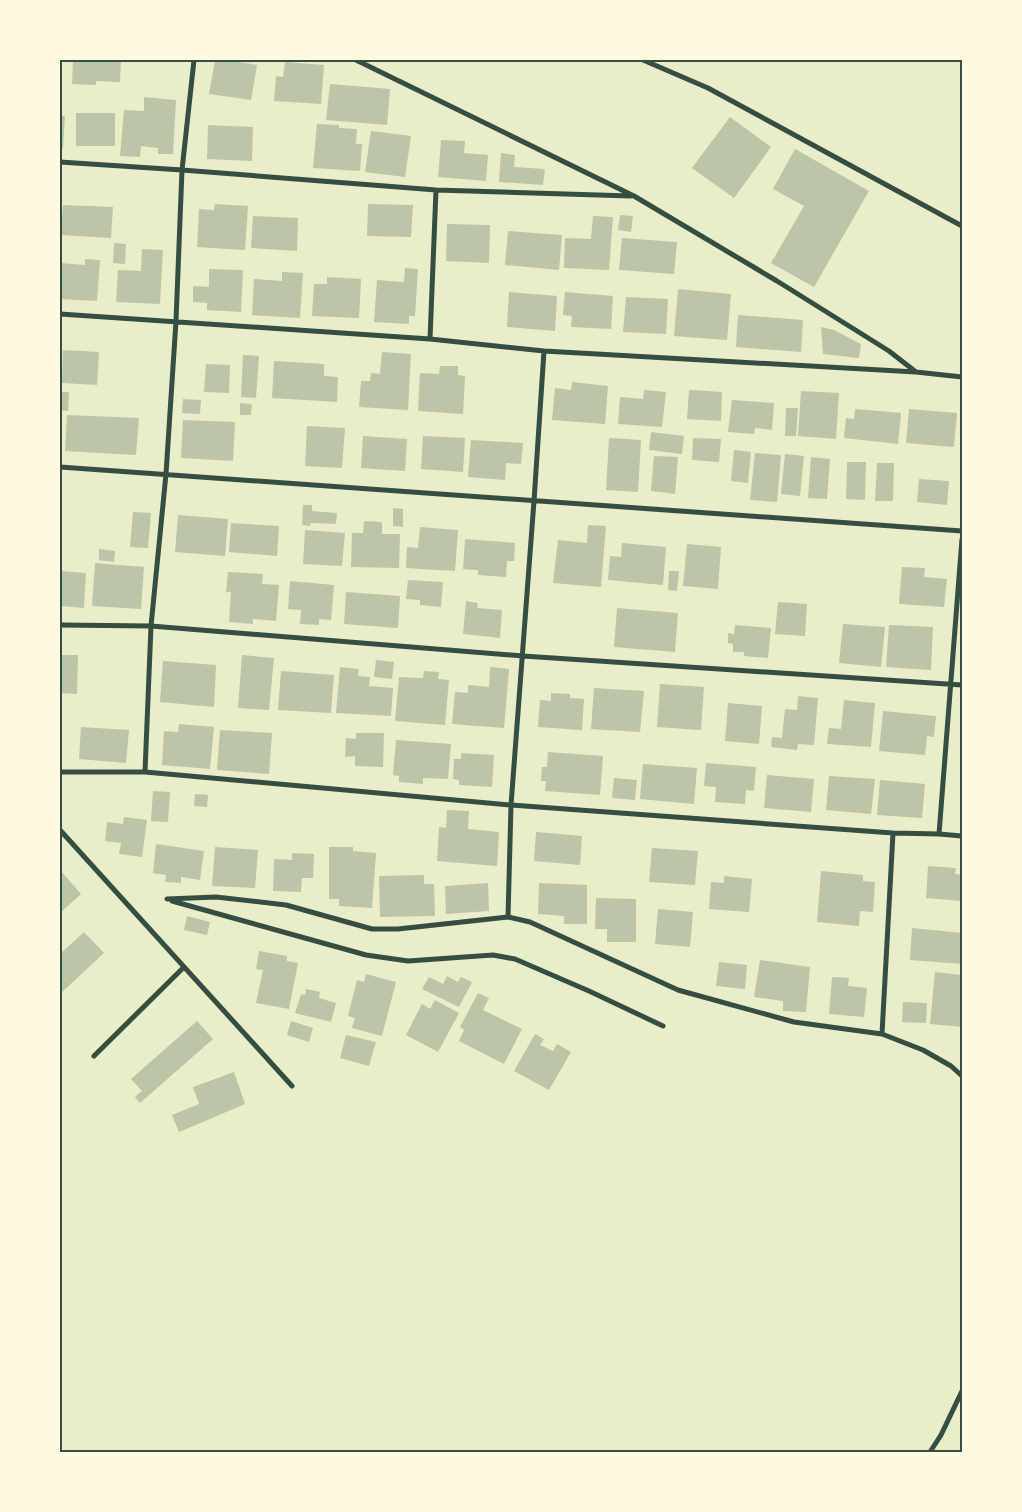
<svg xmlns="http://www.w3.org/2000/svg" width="1022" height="1512" viewBox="0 0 1022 1512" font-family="Manrope,sans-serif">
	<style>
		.building { fill: #bcc5a7 }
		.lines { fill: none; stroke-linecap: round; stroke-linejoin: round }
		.minor { stroke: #344e41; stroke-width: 5 }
		.neatline { fill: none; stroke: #344e41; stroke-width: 2 }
	</style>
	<rect width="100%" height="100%" fill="#e9edc9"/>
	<!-- building -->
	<path class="building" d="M73 60H121L120 82 96 81V85L72 84Z
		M215 60H227L257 65 251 100 209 94Z
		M285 62 324 65 321 104 274 101 276 76 283 77Z
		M330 84 390 89 387 125 326 120Z
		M144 97 176 100 173 154H158V148L141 146 140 157 120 156 124 110 144 111Z
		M76 113H115V146H76Z
		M60 116H65L63 148H60Z
		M730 117 771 147 734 198 692 168Z
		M317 124 339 125V128L357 129 356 144H362L360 171 313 168Z
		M208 125 253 127 252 161 207 159Z
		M371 131 411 136 405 177 365 172Z
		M441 140 465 141 464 153 488 155 486 181 438 177Z
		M795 149 869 191 814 287 771 263 804 206 773 189Z
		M501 153 515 155 514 167 545 169 543 185 499 182Z
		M215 204 248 206 245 250 197 247 199 209 214 210Z
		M368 204 413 205 411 237 367 236Z
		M63 205 113 207 111 238 61 235Z
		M620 215 633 216 631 232 618 230Z
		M253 216 298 218 297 251 251 248Z
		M593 216 613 217 609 270 564 268 565 238 591 239Z
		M447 224 490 225 489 263 446 261Z
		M508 231 562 235 559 270 505 265Z
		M622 238 677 242 674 274 619 270Z
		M114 243 126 244 125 264 113 263Z
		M142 249 163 250 160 304 116 302 118 270 141 271Z
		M85 259 100 260 97 301 60 299V263L85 265Z
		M405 268 418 269 415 316H409V324L374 322 377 280 404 282Z
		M209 269 243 270 241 312 207 310V303L193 302V286L209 287Z
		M282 272 303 273 300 318 252 315 254 279 282 281Z
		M327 277 361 279 359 318 312 316 314 284H327Z
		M678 289 731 294 727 340 674 336Z
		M509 292 557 296 555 331 507 327Z
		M565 292 613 296 611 329 571 327 572 316 563 315Z
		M626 297 668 299 666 334 623 332Z
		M738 315 803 320 801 352 736 347Z
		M821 327 834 330 861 344 859 358 823 354Z
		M63 350 99 352 97 385 62 383Z
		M382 352 411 354 408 410 359 407 361 381H370L371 373 380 374Z
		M243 355 259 356 256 398 241 397Z
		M274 361 324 364V376L338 377 337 402 272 398Z
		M206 364 230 365 229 393 204 392Z
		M440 366H458V375L465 376 463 414 418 411 420 373 439 374Z
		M572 382 608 386 605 424 552 420 555 388 571 390Z
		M644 390 666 392 662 427 618 424 620 397 643 399Z
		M689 390 722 392 721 421 687 419Z
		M801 391 839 393 836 439 798 436Z
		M60 392H69L68 411 60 410Z
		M183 399 201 400 200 414 182 413Z
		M732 400 774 403 772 430 755 428 754 434 728 432Z
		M240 403 252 404 251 415H240Z
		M786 408H798L796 436H785Z
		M855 409 901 413 898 444 844 438 846 418 854 419Z
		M909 409 957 413 954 447 906 443Z
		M67 415 139 418 136 455 65 451Z
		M183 420 235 422 233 461 181 458Z
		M307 426 345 428 342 468 305 466Z
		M651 432 684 436 682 454 649 450Z
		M363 436 407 439 405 471 361 468Z
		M423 436 465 438 463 472 421 469Z
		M609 438 641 440 638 492 606 490Z
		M693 438 721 439 719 462 692 460Z
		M471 440 523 443 521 464 506 463 505 480 468 477Z
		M734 450 751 452 748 483 731 481Z
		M755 453 781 455 777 502 750 500Z
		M785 454 804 456 800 496 781 494Z
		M654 456 678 457 675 494 651 491Z
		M811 457 830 459 827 499 808 498Z
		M847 462H866L865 500 846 499Z
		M877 463H894L893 501H875Z
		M919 479 949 481 947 505 917 502Z
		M303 505H312V511L337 513 336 524 311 523 310 526 302 525Z
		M393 508 403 509V527L393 526Z
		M133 512 151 513 148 548 130 547Z
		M178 515 228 519 225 556 175 552Z
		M364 521 382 522V534H400L399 568 351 567 352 533H363Z
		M231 523 279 526 277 556 229 552Z
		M588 525 606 526 601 587 553 583 558 540 587 543Z
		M420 527 458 530 455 571 406 568 407 547 418 548Z
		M305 530 345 533 342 566 303 564Z
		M465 539 515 543 514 561H507L506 577 478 575V570L463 569Z
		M622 543 666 547 663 585 608 580 610 556 621 557Z
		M687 544 721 547 718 589 683 586Z
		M99 549 115 551 114 562 99 560Z
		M95 563 144 567 141 609 92 606Z
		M902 567 925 568 924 577 947 579 944 607 899 604Z
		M60 571 86 573 84 608 60 606Z
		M669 571H679L677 591 668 590Z
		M228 572 263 574 262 584 279 585 276 621 253 619V624L229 622 231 592H226Z
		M408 580 443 582 441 607 420 605V600L406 599Z
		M290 581 334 585 331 620 319 619V625L300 624 301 610 288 609Z
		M346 592 400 596 398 628 344 624Z
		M466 601 478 603 477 608 502 610 500 638 463 634Z
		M778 602 807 604 805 636 775 634Z
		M617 608 678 613 675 652 614 647Z
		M843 624 885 627 881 667 839 663Z
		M735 625 771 628 768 658 744 656V652H733V644L728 643V633L734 634Z
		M889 625 933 627 931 670 886 667Z
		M60 655H78L77 694 60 693Z
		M242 655 274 658 269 710 238 708Z
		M376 660 394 662 392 679 374 677Z
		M163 661 216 665 214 707 160 702Z
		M340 667 359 669 358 676 370 677 369 686 393 688 391 716 336 713Z
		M490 667 509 669 504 728 452 724 455 692 468 693V685L489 687Z
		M281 671 334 675 331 713 278 710Z
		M424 671 439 672 438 679 449 680 445 725 395 721 399 677 423 678Z
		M660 684 704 687 701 730 657 727Z
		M594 688 644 691 640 732 591 729Z
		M551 693 570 694V698L584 699 582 730 538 727 540 700 551 701Z
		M798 696 818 698 814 745 798 744 797 750 771 747 772 737 782 738 785 709 797 710Z
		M844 700 875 703 871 747 827 744 829 728 841 729Z
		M728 703 762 706 759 744 725 741Z
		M883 711 936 716 934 737 927 736 925 755 879 751Z
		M179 724 214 727 210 769 162 765 164 731 178 732Z
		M81 727 129 730 126 763 79 759Z
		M220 730 272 733 269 774 217 770Z
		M356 733H384L383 767 355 766V756L345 757 346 738 356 739Z
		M396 740 451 744 448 779 423 778V784L399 782V776L393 775Z
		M548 752 603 756 600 795 545 791 546 781H541L542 767H547Z
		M461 753 494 755 492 787 459 785V780L453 779 454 759H461Z
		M706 763 756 767 754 791 746 790 745 804 715 802 716 787 704 786Z
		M643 764 697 768 694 804 640 799Z
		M767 775 814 779 811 812 764 808Z
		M829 776 875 779 871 814 826 810Z
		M614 778 637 780 635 800 612 798Z
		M880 780 925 784 922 818 877 815Z
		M153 791 170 792 168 822 151 821Z
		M195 794 208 795 207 807 194 806Z
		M447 810 469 811 468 829 499 832 497 866 437 861 439 827 446 828Z
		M124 817 147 820 142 857 119 854 121 843 105 841 107 822 123 824Z
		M536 832 582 836 580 865 534 861Z
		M156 844 204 851 200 880 181 877V883L165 882 166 875 153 873Z
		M215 847 258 850 255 888 212 886Z
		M329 847H353V851L376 853 372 908 339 906V899H329Z
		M652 848 698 851 695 885 649 882Z
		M292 853 314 854 313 878H302L301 892 273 891 274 859 292 860Z
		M928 866 956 868 955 874 962 875V901L926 898Z
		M60 870 81 894 60 913Z
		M821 871 863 875V881L875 882 873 912 860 911 859 926 817 922Z
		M424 875V884H434L435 916 380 917 379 876Z
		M724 876 752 879 749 912 709 909 711 882 724 883Z
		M488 883 489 911 446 914 445 886Z
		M539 883 587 885V924H564V916L538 914Z
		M596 898 636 899V942H607V929H595Z
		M658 909 693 912 690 947 655 944Z
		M187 916 210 922 207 935 184 930Z
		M912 928 962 933V964L910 960Z
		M84 932 104 953 60 994V954Z
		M259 951 287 956V961L298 963 289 1009 256 1003 263 970 256 969Z
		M760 960 810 967 806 1012 783 1011V1001L754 997Z
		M719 962 747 965 745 989 716 986Z
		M935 972 962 975V1027L930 1024Z
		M366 974 396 982 382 1036 352 1028 355 1018 348 1016 357 980 364 982Z
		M447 976 458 982 461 977 472 982 459 1007 422 989 429 977 443 984Z
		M832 977 849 978 848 986 867 988 864 1017 829 1014Z
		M306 989 320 992 319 998 336 1003 331 1022 295 1013 301 994 305 995Z
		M478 993 489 998 483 1010 522 1029 504 1064 459 1041 464 1030 460 1027Z
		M435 1000 459 1013 438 1052 406 1035 422 1004 430 1009Z
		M903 1002 927 1003 926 1023 902 1022Z
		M197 1021 213 1039 140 1103 135 1097 142 1091 131 1079Z
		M291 1021 313 1028 309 1042 287 1035Z
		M535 1034 544 1039 540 1045 553 1051 557 1044 571 1052 549 1090 514 1071Z
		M346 1035 376 1042 369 1066 340 1058Z
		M234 1072 245 1104 179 1132 172 1115 199 1104 193 1087Z"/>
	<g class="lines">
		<!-- minor -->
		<path class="minor" d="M356 60 634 196 777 281 889 351 916 372 962 377
			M643 60 708 88 962 226
			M60 162 182 170 436 190 631 196
			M60 314 430 339 544 351 916 372
			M430 339 436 190
			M60 467 962 531
			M60 625 151 626 523 656 962 685
			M60 772H145L511 805 893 833 939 834 962 836
			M145 772 151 626 166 474 176 321 182 170 194 60
			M60 830 292 1086
			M939 834 962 539
			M167 899 216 897 286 905 372 929H398L508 917 530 922 678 990 794 1022 882 1034 923 1050 951 1066 962 1076
			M172 901 366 955 408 961 493 955 515 959 589 991 663 1026
			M508 917 511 805 534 501 544 351
			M882 1034 893 833
			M94 1056 184 967
			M930 1452 941 1435 962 1391"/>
	</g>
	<!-- border -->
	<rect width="1022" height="1512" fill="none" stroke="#fefae0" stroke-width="122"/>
	<rect x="61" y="61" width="900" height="1390" class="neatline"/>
</svg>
